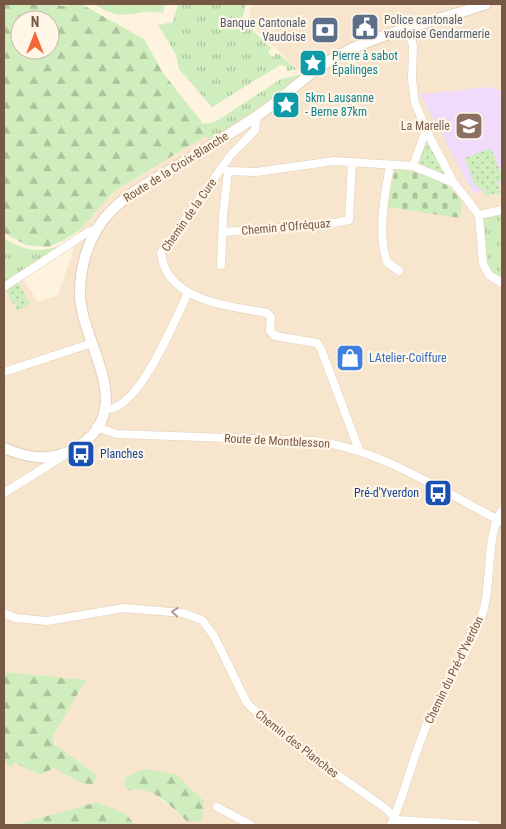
<svg xmlns="http://www.w3.org/2000/svg" width="506" height="829" viewBox="0 0 506 829" font-family="'Roboto Condensed',sans-serif">
	<style>
		.residential { fill: #f7e5cd; fill-rule: evenodd }
		.education { fill: #f0dcfa }
		.grass { fill: url(#grass-tufts) }
		.forest { fill: url(#forest-firs); fill-rule: evenodd }
		.cemetery { fill: url(#cemetery-stones) }
		.park { fill: url(#park-dots) }
		.pitch { fill: #cfedbd }
		.lines { fill: none; stroke-linecap: round; stroke-linejoin: round }
		.minor-casing { stroke: #e3cfba; stroke-width: 9 }
		.tertiary-casing { stroke: #e3cfba; stroke-width: 12 }
		.minor { stroke: #fff; stroke-width: 8 }
		.tertiary { stroke: #fff; stroke-width: 10 }
		.oneway { stroke: #ad9b8f }
		.labels { text-anchor: middle; dominant-baseline: central; stroke-width: 4.5; stroke-linejoin: round; paint-order: stroke }
		.service-label { font-size: 12px; fill: #4e5e75; stroke: #fff6e7; text-anchor: start }
		.culture-label { font-size: 12px; fill: #0d838f; stroke: #fff6e7; text-anchor: start }
		.education-label { font-size: 12px; fill: #785e54; stroke: #fff6e7; text-anchor: end }
		.street-label { font-size: 12px; fill: #775845; stroke: #fff6e7 }
		.shop-label { font-size: 12px; fill: #366cbe; stroke: #fff6e7; text-anchor: start }
		.transit-label { font-size: 12px; fill: #164399; stroke: #fff6e7; text-anchor: start }
	</style>
	<defs>
		<pattern id="grass-tufts" width="24" height="20" patternUnits="userSpaceOnUse" patternTransform="scale(1.25)"><rect width="24" height="20" fill="#cfedbd"/><path d="M3 7l-1-3M5 7V3M7 7l1-3M15 17l-1-3M17 17v-4M19 17l1-3" fill="none" stroke="#adc39b"/></pattern>
		<pattern id="forest-firs" width="22" height="20" patternUnits="userSpaceOnUse" patternTransform="scale(1.25)"><rect width="22" height="20" fill="#cfedbd"/><path d="M5 1l3.5 6h-7zM16 11l3.5 6h-7z" fill="#adc39b"/></pattern>
		<pattern id="cemetery-stones" width="16" height="16" patternUnits="userSpaceOnUse" patternTransform="scale(1.25)"><rect width="16" height="16" fill="#cfedbd"/><path d="M2 7V4a2 2 0 0 1 4 0v3zM10 15v-3a2 2 0 0 1 4 0v3z" fill="#adc39b"/></pattern>
		<pattern id="park-dots" width="8" height="8" patternUnits="userSpaceOnUse" patternTransform="scale(1.25)"><rect width="8" height="8" fill="#cfedbd"/><path d="M2 2h.1M6 6h.1" fill="none" stroke="#adc39b" stroke-width="1.8" stroke-linecap="round"/></pattern>
	</defs>
	<rect width="100%" height="100%" fill="#fef3df"/>
	<!-- residential -->
	<path class="residential" d="M252 4H502V825H135L126 814 28 821 15 825H4V761L9 768 15 763 40 775 54 768 79 782 52 737 86 681 4 672V285L20 274 38 302 58 295 80 230 114 191 207 135 208 140 246 117 302 74 248 22ZM144 769 188 822 151 791 136 788 129 791Z"/>
	<!-- education -->
	<path class="education" d="M490 87 502 91V183L474 194 420 94Z"/>
	<!-- grass -->
	<path class="grass" d="M178 4H246L242 19H237L235 25 240 29 245 23 271 48 268 53 273 57 277 53 297 69 287 71 286 66 280 65 212 107 179 69 176 55 158 25 173 22Z
		M302 74 246 117 208 140 202 124 215 122 281 79Z
		M502 210V282L483 267 479 215Z
		M4 238C24 251 42 254 63 244L4 285Z"/>
	<!-- forest -->
	<path class="forest" d="M4 4H54L62 6 81 4 144 39 163 73 201 121 207 135 114 191 80 230 64 240 48 247 26 245 4 233ZM20 20H50V50H20Z
		M4 672 86 680 52 737 55 745 97 775 92 785 79 782 54 768 40 775 15 763 10 768 4 761Z
		M144 769 175 774 204 801 202 821 188 822C172 808 151 782 128 791L124 783 126 777Z
		M97 802 126 814 135 825H15Z"/>
	<!-- cemetery -->
	<path class="cemetery" d="M395 169C426 173 443 176 462 202L460 218 387 207Z"/>
	<!-- park -->
	<path class="park" d="M426 139 448 177 420 167 418 163Z
		M491 148 502 176V180L497 182 501 193 485 196 483 190H480L478 185 475 186 465 158Z
		M18 282 30 304 18 311 5 289Z"/>
	<!-- pitch -->
	<path class="pitch" d="M94 4H165L163 13C135 7 125 25 94 4Z"/>
	<g class="lines">
		<defs>
			<path id="minor" d="M409 29 413 46 412 79 415 103 431 140 454 183 479 215 483 264 489 275 502 283
				M257 116 255 130 230 156 161 253C166 301 229 306 267 313L271 317 270 331 275 336 317 343 321 349 359 450
				M390 165C385 194 377 233 387 262L399 271
				M413 166 454 183
				M222 167 228 171 256 172 334 161 413 166 426 130
				M479 215 502 210
				M223 232 323 225 349 220 352 162
				M221 265 223 216 228 171
				M4 287 88 232 97 229
				M4 372 92 343
				M104 409C138 414 175 319 188 293
				M96 427 117 434 313 441C379 448 444 492 502 522
				M4 493 63 456
				M4 613 15 618 47 621 124 608 183 613 202 620 214 636 247 703 253 709 311 756 385 808 402 825
				M217 807 251 825
				M397 820 476 825
				M391 825C406 790 414 752 430 717 447 680 474 647 484 608 491 583 487 527 502 511"/>
			<path id="tertiary" d="M4 448C27 458 50 462 74 449 141 410 82 347 80 295 80 271 85 249 97 229 114 200 147 184 175 167 202 151 230 134 257 116 288 95 313 67 347 51 388 31 442 19 486 4"/>
		</defs>
		<!-- minor casing -->
		<use href="#minor" class="minor-casing"/>
		<!-- tertiary casing -->
		<use href="#tertiary" class="tertiary-casing"/>
		<!-- minor -->
		<use href="#minor" class="minor"/>
		<!-- tertiary -->
		<use href="#tertiary" class="tertiary"/>
	</g>
	<!-- one-way arrows -->
	<defs><path id="oneway-chevron" d="M-2-3.5L2.5 0L-2 3.5" fill="none" stroke-width="1.6" stroke-linecap="round" stroke-linejoin="round" transform="scale(1.25)"/></defs>
	<use class="oneway" href="#oneway-chevron" transform="translate(175 612) rotate(-175)"/>
	<!-- icons -->
	<defs>
		<symbol id="civic-square" viewBox="-11 -11 22 22"><rect x="-9" y="-9" width="18" height="18" rx="4" fill="#5c6f8a" stroke="#fff6e7"/><path d="M-.6-6.5H3V-4.5H.6V-3L4-1V1h2V6H-6V1h2V-1L-.6-3ZM-1.2 2.5V6h2.4V2.5Z" fill="#fff"/></symbol>
		<symbol id="bank-square" viewBox="-11 -11 22 22"><rect x="-9" y="-9" width="18" height="18" rx="4" fill="#5c6f8a" stroke="#fff6e7"/><path d="M-6-4H6V4H-6ZM0-2.3a2.3 2.3 0 1 0 0 4.6a2.3 2.3 0 1 0 0-4.6Z" fill="#fff"/></symbol>
		<symbol id="sight-square" viewBox="-11 -11 22 22"><rect x="-9" y="-9" width="18" height="18" rx="4" fill="#0f9aa8" stroke="#fff6e7"/><path d="M0-6L1.8-2.2L6-1.7L2.9 1.2L3.7 5.4L0 3.3L-3.7 5.4L-2.9 1.2L-6-1.7L-1.8-2.2Z" fill="#fff"/></symbol>
		<symbol id="school-square" viewBox="-11 -11 22 22"><rect x="-9" y="-9" width="18" height="18" rx="4" fill="#8d6e63" stroke="#fff6e7"/><path d="M0-5L7-2L0 1L-7-2ZM-4 1L0 2.5L4 1V4Q0 6-4 4Z" fill="#fff"/></symbol>
		<symbol id="shop-square" viewBox="-11 -11 22 22"><rect x="-9" y="-9" width="18" height="18" rx="4" fill="#3f7fe0" stroke="#fff6e7"/><path d="M-5-2.5h2.3a2.7 3.5 0 0 1 5.4 0H5L5.5 6h-11ZM-1.5-2.5h3a1.5 2.3 0 0 0-3 0Z" fill="#fff"/></symbol>
		<symbol id="bus-square" viewBox="-11 -11 22 22"><rect x="-9" y="-9" width="18" height="18" rx="4" fill="#1a4fb4" stroke="#fff6e7"/><path d="M-5-6H5V4H4V6H2V4H-2V6H-4V4H-5ZM-3.5-4V0h7V-4ZM-3.5 1.2v1.5H-2V1.2ZM2 1.2v1.5H3.5V1.2Z" fill="#fff"/></symbol>
	</defs>
	<g fill-rule="evenodd">
		<use href="#civic-square" x="349" y="11" width="32" height="32"/>
		<use href="#bank-square" x="309" y="14" width="32" height="32"/>
		<use href="#sight-square" x="297" y="47" width="32" height="32"/>
		<use href="#sight-square" x="270" y="89" width="32" height="32"/>
		<use href="#school-square" x="453" y="110" width="32" height="32"/>
		<use href="#shop-square" x="334" y="342" width="32" height="32"/>
		<use href="#bus-square" x="65" y="438" width="32" height="32"/>
		<use href="#bus-square" x="422" y="477" width="32" height="32"/>
	</g>
	<g class="labels">
		<!-- service labels -->
		<g class="service-label">
			<text x="384" y="20">Police cantonale<tspan x="384" dy="14">vaudoise Gendarmerie</tspan></text>
			<text x="306" y="23" text-anchor="end">Banque Cantonale<tspan x="306" dy="14">Vaudoise</tspan></text>
		</g>
		<!-- culture labels -->
		<g class="culture-label">
			<text x="332" y="56">Pierre à sabot<tspan x="332" dy="14">Épalinges</tspan></text>
			<text x="305" y="98">5km Lausanne<tspan x="305" dy="14">- Berne 87km</tspan></text>
		</g>
		<!-- education labels -->
		<g class="education-label">
			<text x="450" y="126">La Marelle</text>
		</g>
		<!-- street labels -->
		<g class="street-label">
			<text transform="translate(176 167) rotate(-32)">Route de la Croix-Blanche</text>
			<text transform="translate(189 215) rotate(-55)">Chemin de la Cure</text>
			<text transform="translate(286 227) rotate(-5)">Chemin d'Ofréquaz</text>
			<text transform="translate(277 441) rotate(3)">Route de Montblesson</text>
			<text transform="translate(454 670) rotate(-64)">Chemin du Pré-d'Yverdon</text>
			<text transform="translate(297 744) rotate(38)">Chemin des Planches</text>
		</g>
		<!-- shop labels -->
		<g class="shop-label">
			<text x="369" y="358">LAtelier-Coiffure</text>
		</g>
		<!-- transit labels -->
		<g class="transit-label">
			<text x="100" y="454">Planches</text>
			<text x="419" y="493" text-anchor="end">Pré-d'Yverdon</text>
		</g>
	</g>
	<!-- border -->
	<rect width="506" height="829" fill="none" stroke="#775845" stroke-width="10"/>
	<!-- north arrow -->
	<g transform="translate(35 35)"><circle r="24" fill="#fff6e7" stroke="#c9b7a6"/>
	<path d="M0-4L9 19L0 12L-9 19Z" fill="#f46738"/>
	<text y="-8" font-size="14" font-weight="bold" text-anchor="middle" fill="#775845">N</text>
	</g>
</svg>
